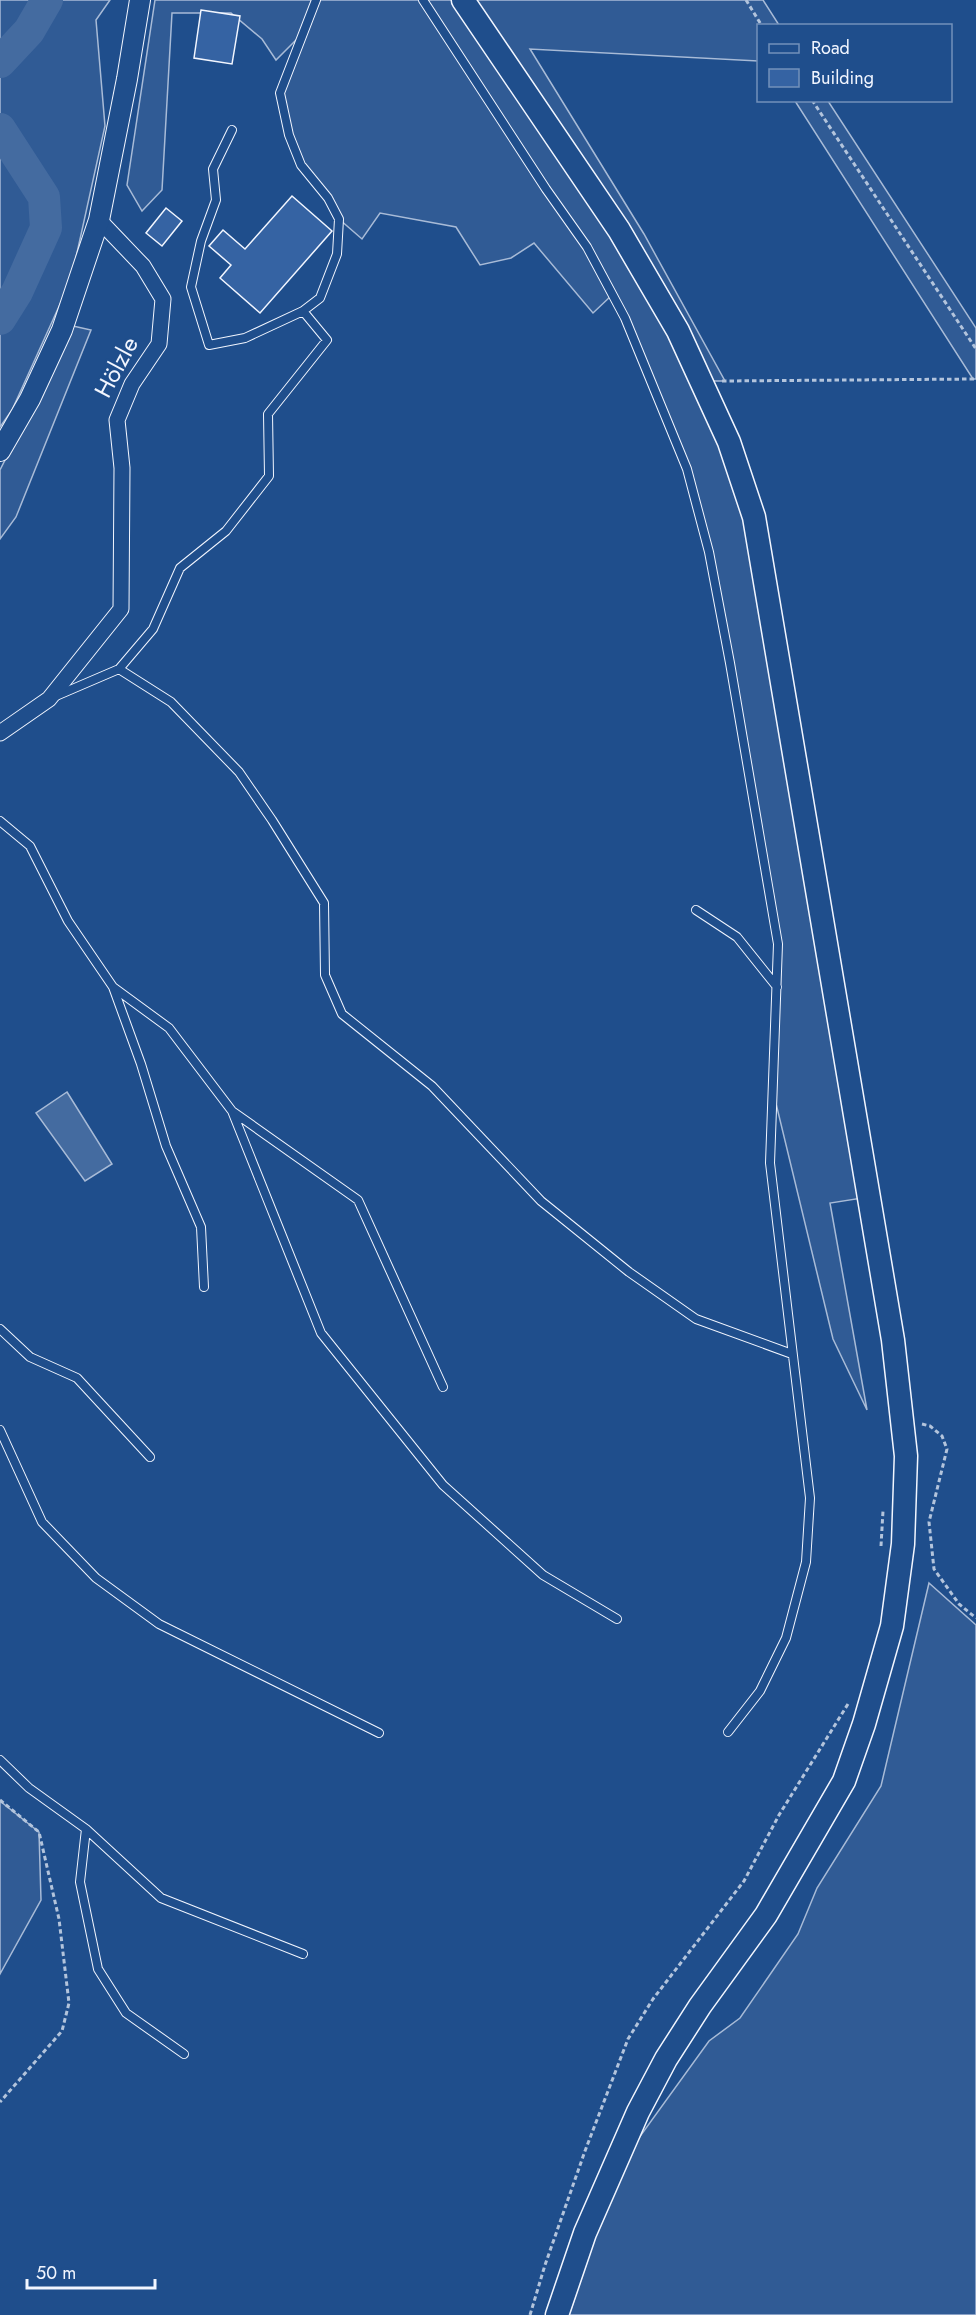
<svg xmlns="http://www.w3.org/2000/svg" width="976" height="2315" viewBox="0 0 976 2315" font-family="Jost,sans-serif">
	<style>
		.built { fill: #305b95; stroke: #a8bbd7; stroke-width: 1.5 }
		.water { fill: #446ba0; stroke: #a8bbd7; stroke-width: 1.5 }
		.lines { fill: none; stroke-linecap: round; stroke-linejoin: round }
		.river { stroke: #446ba0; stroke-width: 32 }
		.building { fill: #3563a3; stroke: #f2f6ff; stroke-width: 1.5 }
		.service-casing { stroke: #f2f6ff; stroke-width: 10 }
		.minor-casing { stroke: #f2f6ff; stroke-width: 17 }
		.tertiary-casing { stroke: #f2f6ff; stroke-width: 22 }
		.secondary-casing { stroke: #f2f6ff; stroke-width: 25 }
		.path { stroke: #b3c4dc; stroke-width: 3; stroke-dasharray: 4.5 3; stroke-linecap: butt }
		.service { stroke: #1f4e8c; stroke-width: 8 }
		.minor { stroke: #1f4e8c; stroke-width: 15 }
		.tertiary { stroke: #1f4e8c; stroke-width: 20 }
		.secondary { stroke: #1f4e8c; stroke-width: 22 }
		.labels { text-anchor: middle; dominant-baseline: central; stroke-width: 4.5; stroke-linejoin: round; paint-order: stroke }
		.street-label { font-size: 24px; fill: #f2f6ff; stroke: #1f4e8c }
	</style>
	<rect width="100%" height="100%" fill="#1f4e8c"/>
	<!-- built -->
	<path class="built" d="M0 0H110L96 20 105 126 71 280 12 410 0 427Z
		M155 0H763L779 25 758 26V61L530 49 644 234 725 381H703L729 442 869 1197 830 1203 867 1410 833 1339 772 1087 778 944 730 663 687 469 612 295 593 313 534 243 511 258 480 265 456 227 380 213 362 239 339 219 301 165 280 93 301 35 276 60 262 39 231 13H172L162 190 142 211 127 185Z
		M795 101H828L976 328V379H973Z
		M73 326 91 330 16 517 0 539V470Z
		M929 1583 976 1625V2315H569L620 2164 709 2041 740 2018 798 1934 817 1888 881 1786Z
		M0 1801 39 1832 41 1900 0 1974Z"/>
	<!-- water -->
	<path class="water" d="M67 1092 112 1164 85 1181 36 1113Z"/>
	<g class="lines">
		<!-- river -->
		<path class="river" d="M0 62 29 31 47 0
			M0 129 44 197 46 228 17 292 0 319"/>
	</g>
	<!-- building -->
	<path class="building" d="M201 10 240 16 232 64 194 58Z
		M292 196 332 231 260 313 220 278 231 265 209 246 223 230 245 249Z
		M166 208 182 221 162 246 146 233Z"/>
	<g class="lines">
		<defs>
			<path id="service" d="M423 0 546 189 587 247 625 318 687 469 709 552 730 663 778 944 770 1163 810 1498 806 1562 786 1638 760 1691 728 1732
				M303 311 320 298 337 254 339 219 328 198 301 165 289 135 280 93 316 0
				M119 669 153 629 180 568 226 531 269 476 268 414 327 340 303 311 245 338 209 345 191 287 201 241 216 200 213 169 232 130
				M56 696 119 669 171 702 239 772 272 820 324 903 325 975 342 1014 432 1086 541 1201 629 1272 696 1319 792 1354
				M0 821 30 846 68 921 113 987 141 1064 166 1146 201 1227 204 1287
				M696 910 737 937 777 987
				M113 987 169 1028 232 1111 358 1200 443 1387
				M232 1111 321 1333 443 1485 543 1575 617 1619
				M0 1329 30 1357 77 1378 150 1457
				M0 1430 42 1522 96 1578 159 1624 379 1733
				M0 1760 29 1788 86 1829 80 1882 98 1969 126 2013 184 2054
				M86 1829 161 1898 303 1954"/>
			<path id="minor" d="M0 733 49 699 121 609 122 468 117 420 132 384 159 344 163 299 143 266 99 220"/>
			<path id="tertiary" d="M0 451 30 399 62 330 99 220 127 79 140 0"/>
			<path id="secondary" d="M463 0 619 230 678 331 729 442 754 517 893 1340 906 1456 903 1544 892 1626 864 1724 844 1781 766 1915 700 2006 666 2059 638 2112 585 2233 557 2315"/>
		</defs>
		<!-- service casing -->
		<use href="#service" class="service-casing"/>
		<!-- minor casing -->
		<use href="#minor" class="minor-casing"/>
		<!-- tertiary casing -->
		<use href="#tertiary" class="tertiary-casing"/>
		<!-- secondary casing -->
		<use href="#secondary" class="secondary-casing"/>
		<!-- path -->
		<path class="path" d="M746 0 762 26
			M812 100 976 349
			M722 381 976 379
			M922 1424 930 1426 942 1436 947 1449 929 1522 934 1569 959 1604 976 1618
			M881 1546 883 1511
			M0 1800 39 1832 59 1919 69 2003 62 2031 0 2102
			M530 2315 545 2265 585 2151 628 2039 653 1999 744 1881 779 1815 848 1704"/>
		<!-- service -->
		<use href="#service" class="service"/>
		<!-- minor -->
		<use href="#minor" class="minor"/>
		<!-- tertiary -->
		<use href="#tertiary" class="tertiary"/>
		<!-- secondary -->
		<use href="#secondary" class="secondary"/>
	</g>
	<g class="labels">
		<!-- street labels -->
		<g class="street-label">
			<text transform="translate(116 367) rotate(-62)">Hölzle</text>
		</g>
	</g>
	<!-- legend -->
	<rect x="757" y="24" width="195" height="78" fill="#1f4e8c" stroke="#7391ba" stroke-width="1.5"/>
	<rect x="769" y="44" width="30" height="9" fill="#1f4e8c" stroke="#7391ba" stroke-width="1.5"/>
	<text x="811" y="54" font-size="18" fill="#f2f6ff">Road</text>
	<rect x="769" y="69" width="30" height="18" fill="#3563a3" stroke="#7391ba" stroke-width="1.5"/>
	<text x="811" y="84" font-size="18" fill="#f2f6ff">Building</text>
	<!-- scale -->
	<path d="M27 2279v9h128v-9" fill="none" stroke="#f2f6ff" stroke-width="3"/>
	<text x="36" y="2279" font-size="18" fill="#f2f6ff" stroke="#1f4e8c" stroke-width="4.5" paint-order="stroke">50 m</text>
</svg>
